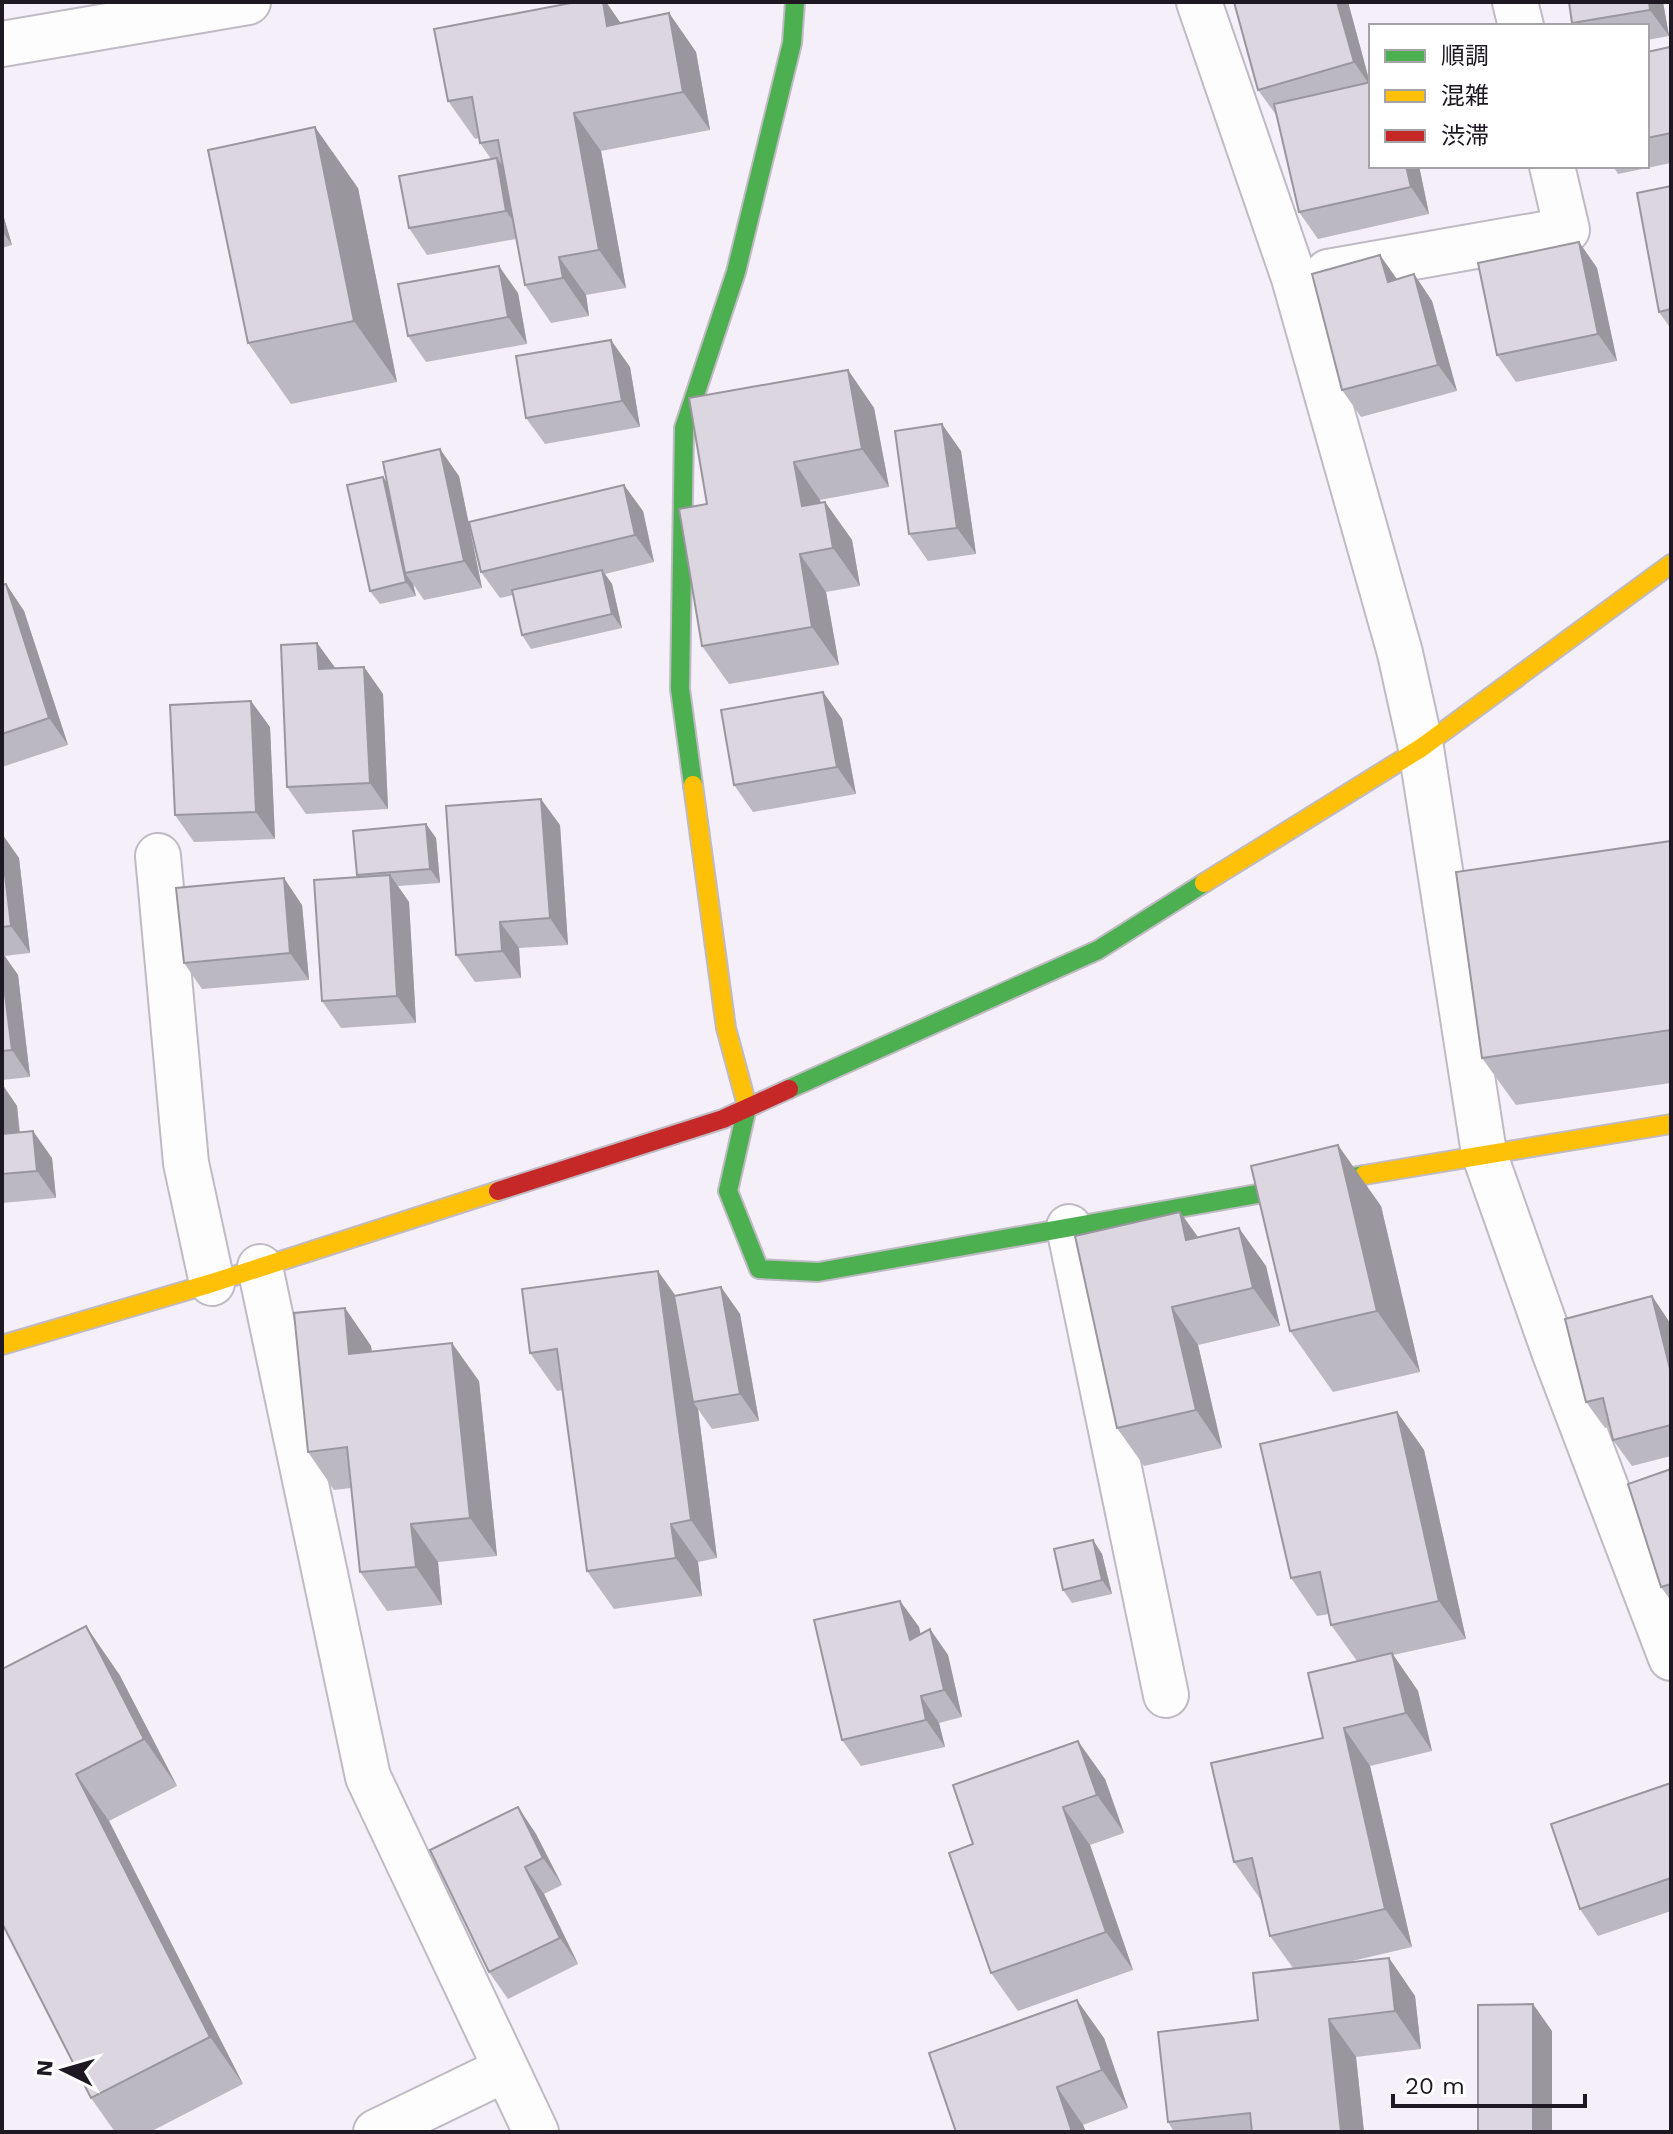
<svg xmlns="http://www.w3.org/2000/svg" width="1673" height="2134" viewBox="0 0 1673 2134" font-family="'Work Sans','Noto Sans JP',sans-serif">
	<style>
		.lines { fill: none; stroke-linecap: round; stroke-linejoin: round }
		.street-casing { stroke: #bfbac4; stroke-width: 48 }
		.fast-casing { stroke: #bfbac4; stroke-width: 22 }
		.slow-casing { stroke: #bfbac4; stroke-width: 22 }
		.jam-casing { stroke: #bfbac4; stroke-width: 22 }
		.street { stroke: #fdfdfe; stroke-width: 44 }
		.fast { stroke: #4caf50; stroke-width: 18 }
		.slow { stroke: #ffc107; stroke-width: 18 }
		.jam { stroke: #c62828; stroke-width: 18 }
		.wall { fill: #bcb8c1 }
		.shaded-wall { fill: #99969d }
		.building { fill: #dbd6e0; stroke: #99969d; stroke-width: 2 }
	</style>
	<rect width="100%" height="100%" fill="#f4eff9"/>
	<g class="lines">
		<defs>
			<path id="street" d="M1199 2 1294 278 1400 653 1421 748 1484 1153 1555 1354 1671 1658
				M1515 2 1521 26
				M2 44 248 2
				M1328 272 1567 230 1552 166
				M158 856 186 1163 212 1283
				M1069 1227 1166 1695
				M260 1267 368 1777 536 2132
				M376 2132 504 2070"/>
			<path id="fast" d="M693 785 680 689 684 428 736 272 792 43 795 2
				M789 1089 1098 950 1204 883
				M746 1102 747 1107 728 1191 759 1269 818 1272 1364 1175"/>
			<path id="slow" d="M693 785 726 1028 746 1102
				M1204 883 1421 748 1671 564
				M1364 1175 1671 1124
				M2 1345 212 1283 498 1191"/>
			<path id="jam" d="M498 1191 723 1119 789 1089"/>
		</defs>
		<!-- street casing -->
		<use href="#street" class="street-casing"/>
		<!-- fast casing -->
		<use href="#fast" class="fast-casing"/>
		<!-- slow casing -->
		<use href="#slow" class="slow-casing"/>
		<!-- jam casing -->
		<use href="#jam" class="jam-casing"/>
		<!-- street -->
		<use href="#street" class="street"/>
		<!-- fast -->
		<use href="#fast" class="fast"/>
		<!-- slow -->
		<use href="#slow" class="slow"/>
		<!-- jam -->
		<use href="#jam" class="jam"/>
	</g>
	<!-- wall -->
	<path class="wall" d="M576 2H606L620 23 669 13 696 52 710 130 601 151 626 288 586 295 589 316 551 323 525 285 516 239 427 255 409 228 491 159 480 143 479 138 475 139 448 101Z
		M1348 2 1370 83 1371 166H1419L1429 214 1318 239 1299 212 1277 116 1258 90Z
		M1663 2 1669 36 1647 40V26H1574L1572 23Z
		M1671 48V163L1618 174 1613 166H1647V52Z
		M1671 186V329L1659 312Z
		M358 188 397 382 291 404 248 343Z
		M2 211 12 245 2 248Z
		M1579 242 1597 268 1617 361 1516 382 1497 355Z
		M1414 274 1432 301 1457 391 1361 417 1342 390 1397 279Z
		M518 293 527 344 426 362 408 336Z
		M630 367 640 427 545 444 526 418Z
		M848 370 874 408 889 487 820 500 821 503 825 502 852 540 860 586 826 592 839 665 729 684 702 646 707 504Z
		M961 451 976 554 928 561 909 534Z
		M459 476 482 588 424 600 413 584 416 596 380 604 370 591 387 483Z
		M643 511 654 562 605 574 612 584 622 628 531 649 522 635 513 595 500 598 481 572Z
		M6 584 24 611 68 745 2 767V585Z
		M317 643 335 668 364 667 383 694 388 809 306 814 287 787Z
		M823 692 842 719 856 794 753 812 734 785Z
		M270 727 275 839 194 842 175 815Z
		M426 824 436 838 440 883 398 886 409 902 416 1023 341 1028 322 1001 359 877 357 875Z
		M560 825 568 945 519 948 521 978 475 982 456 955Z
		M2 834 19 858 30 953 4 956 18 975 30 1077 2 1080Z
		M1671 841V1083L1516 1105 1482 1058Z
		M302 905 309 980 202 989 184 963Z
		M2 1084 17 1106 20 1132 52 1158 56 1198 2 1203Z
		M1381 1206 1420 1372 1333 1392 1290 1331Z
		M1180 1212 1198 1237 1266 1266 1280 1326 1198 1345 1222 1448 1144 1466 1117 1428Z
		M721 1287 740 1314 759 1421 712 1429 698 1409 717 1558 698 1562 702 1596 614 1609 587 1571 563 1390 557 1391 530 1353 675 1295Z
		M1652 1296 1670 1323 1671 1326V1456L1632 1466 1613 1440 1610 1427 1605 1428 1586 1402Z
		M345 1308 371 1346 372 1352 479 1381 497 1556 438 1562 442 1605 387 1611 360 1572 351 1488 334 1490 308 1452Z
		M1397 1412 1424 1450 1466 1639 1393 1655 1418 1691 1432 1751 1370 1766 1412 1947 1348 1962 1389 1958 1415 1996 1421 2049 1356 2057 1364 2132H1174L1168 2122 1258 2020 1293 1968 1270 1936 1262 1900H1261L1234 1862 1323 1738 1357 1661 1331 1625 1329 1614 1317 1616 1291 1578Z
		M1671 1469V1601L1661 1587Z
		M1093 1540 1102 1554 1112 1594 1072 1603 1063 1590Z
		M900 1601 919 1627 920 1634 930 1629 948 1655 962 1717 939 1723 945 1747 861 1766 842 1740Z
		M119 1674 177 1786 109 1821 243 2084 150 2132H115L91 2098 2 1923Z
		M1105 1779 1124 1833 1090 1845 1133 1970 1018 2011 991 1973 973 1844Z
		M1671 1783V1911L1598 1936 1580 1909Z
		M518 1807 536 1834 562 1885 544 1894 578 1964 508 1999 489 1972Z
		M1104 2038 1128 2108 1083 2125 1086 2132H956Z"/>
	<!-- shaded-wall -->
	<path class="shaded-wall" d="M603 2H606L629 35 607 26Z
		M1337 2H1348L1371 87 1354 62Z
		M1649 2H1663L1669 36 1650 10Z
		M669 13 696 52 710 130 683 92Z
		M574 113 601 151 626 288 599 250Z
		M315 127 358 188 397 382 354 321Z
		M497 158 516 185 525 237 506 211Z
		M1406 166H1419L1429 214 1411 187Z
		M2 211 12 245 2 231Z
		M1579 242 1597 268 1617 361 1598 334Z
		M1380 255 1399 282H1388Z
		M559 257 586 295 589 316 563 278Z
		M499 266 518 293 527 344 508 317Z
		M1414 274 1432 301 1457 391 1438 365Z
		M611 340 630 367 640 427 622 401Z
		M848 370 874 408 889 487 862 449Z
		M942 424 961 451 976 554 957 528Z
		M440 449 459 476 482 588 464 561Z
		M794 462 820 500 828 544 802 506Z
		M383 477 393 491 405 573 413 584 416 596 406 582Z
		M624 485 643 511 654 562 635 535Z
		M825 502 852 540 860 586 833 548Z
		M800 554 826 592 839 665 812 627Z
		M602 570 612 584 622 628 612 614Z
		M6 584 24 611 68 745 49 718Z
		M317 643 336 669H319Z
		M364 667 383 694 388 809 370 783Z
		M823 692 842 719 856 794 837 767Z
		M251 701 270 727 275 839 256 812Z
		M541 799 560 825 568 945 550 918Z
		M426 824 436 838 440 883 430 869Z
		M2 834 19 858 30 953 11 926 2 849Z
		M390 875 409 902 416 1023 397 996Z
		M284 878 302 905 309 980 290 953Z
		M500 922 519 948 521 978 502 951Z
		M2 952 18 975 30 1077 12 1050 2 970Z
		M2 1084 17 1106 22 1161 3 1134Z
		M33 1131 52 1158 56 1198 37 1171Z
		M1338 1145 1381 1206 1420 1372 1377 1311Z
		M1180 1212 1207 1250 1186 1240Z
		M1239 1228 1266 1266 1280 1326 1253 1288Z
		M658 1271 685 1309 693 1402 698 1409 717 1558 691 1520Z
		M721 1287 740 1314 759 1421 740 1394Z
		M1652 1296 1670 1323 1671 1373Z
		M1172 1307 1198 1345 1222 1448 1196 1410Z
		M345 1308 371 1346 376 1392 349 1354Z
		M452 1343 479 1381 497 1556 470 1518Z
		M1397 1412 1424 1450 1466 1639 1439 1601Z
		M411 1524 438 1562 442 1605 416 1567Z
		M671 1524 698 1562 702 1596 676 1558Z
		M1093 1540 1102 1554 1112 1594 1102 1580Z
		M900 1601 919 1627 928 1667 910 1640Z
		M86 1626 119 1674 177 1786 144 1739Z
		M930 1629 948 1655 962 1717 944 1690Z
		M1392 1653 1418 1691 1432 1751 1406 1713Z
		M921 1696 939 1723 945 1747 926 1720Z
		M1344 1728 1370 1766 1412 1947 1385 1909Z
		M1078 1741 1105 1779 1124 1833 1097 1795Z
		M76 1774 109 1821 243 2084 210 2037Z
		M518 1807 536 1834 562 1885 543 1858Z
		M1063 1807 1090 1845 1133 1970 1106 1932Z
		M525 1867 544 1894 578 1964 560 1938Z
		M1389 1958 1415 1996 1421 2049 1395 2011Z
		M1077 2000 1104 2038 1128 2108 1102 2070Z
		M1533 2004 1552 2031V2132H1533Z
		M1329 2019 1356 2057 1364 2132H1341Z
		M1057 2087 1083 2125 1086 2132H1072Z"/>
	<!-- building -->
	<path class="building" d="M576 2H603L607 26 669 13 683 92 574 113 599 250 559 257 563 278 525 285 498 140 480 143 472 97 448 101 434 29Z
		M1234 2H1337L1354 62 1258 90Z
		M1569 2H1649L1650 10 1572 23Z
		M1670 47 1671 133 1647 138V52Z
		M1371 82V166H1406L1411 187 1299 212 1274 104Z
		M315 127 354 321 248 343 208 150Z
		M497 158 506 211 409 228 399 176Z
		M1671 186V309L1659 312 1637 193Z
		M1579 242 1598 334 1497 355 1478 263Z
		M1380 255 1388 282 1414 274 1438 365 1342 390 1312 274Z
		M499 266 508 317 408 336 398 284Z
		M611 340 622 401 526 418 516 356Z
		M848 370 862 449 794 462 802 506 825 502 833 548 800 554 812 627 702 646 679 509 707 504 689 398Z
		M942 424 957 528 909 534 895 431Z
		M440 449 464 561 405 573 383 462Z
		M383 477 406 582 370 591 347 485Z
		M624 485 635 535 481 572 469 522Z
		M602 570 612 614 522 635 512 590Z
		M6 584 49 718 2 734V585Z
		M317 643 319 669 364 667 370 783 287 787 281 645Z
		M823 692 837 767 734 785 721 710Z
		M251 701 256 812 175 815 170 705Z
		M541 799 550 918 500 922 502 951 456 955 446 806Z
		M426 824 430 869 357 875 353 831Z
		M1671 841V1030L1482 1058 1456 872Z
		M2 849 11 926 2 927Z
		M390 875 397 996 322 1001 314 880Z
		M284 878 290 953 184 963 176 888Z
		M2 970 12 1050 2 1051Z
		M2 1118 3 1134 33 1131 37 1171 2 1174Z
		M1338 1145 1377 1311 1290 1331 1251 1166Z
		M1180 1212 1186 1240 1239 1228 1253 1288 1172 1307 1196 1410 1117 1428 1075 1236Z
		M658 1271 691 1520 671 1524 676 1558 587 1571 557 1349 530 1353 522 1289Z
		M721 1287 740 1394 693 1402 674 1296Z
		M1652 1296 1671 1373V1425L1613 1440 1603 1398 1586 1402 1565 1319Z
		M345 1308 349 1354 452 1343 470 1518 411 1524 416 1567 360 1572 347 1447 308 1452 294 1313Z
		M1397 1412 1439 1601 1331 1625 1320 1572 1291 1578 1260 1444Z
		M1671 1469V1584L1661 1587 1628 1484Z
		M1093 1540 1102 1580 1063 1590 1054 1549Z
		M900 1601 910 1640 930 1629 944 1690 921 1696 926 1720 842 1740 814 1620Z
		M86 1626 144 1739 76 1774 210 2037 91 2098 2 1923V1669Z
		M1392 1653 1406 1713 1344 1728 1385 1909 1270 1936 1252 1858 1234 1862 1211 1763 1323 1738 1308 1673Z
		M1078 1741 1097 1795 1063 1807 1106 1932 991 1973 949 1853 973 1844 953 1785Z
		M1671 1783V1878L1580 1909 1551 1824Z
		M518 1807 543 1858 525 1867 560 1938 489 1972 430 1850Z
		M1389 1958 1395 2011 1329 2019 1341 2132H1252L1250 2113 1168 2122 1158 2032 1258 2020 1253 1973Z
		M1077 2000 1102 2070 1057 2087 1072 2132H956L929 2053Z
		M1533 2004V2132H1478V2005Z"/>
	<!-- border -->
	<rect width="1673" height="2134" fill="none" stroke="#1d1822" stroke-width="8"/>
	<!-- legend -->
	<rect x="1369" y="24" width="280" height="144" fill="#ffffff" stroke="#a5a3a7" stroke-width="2"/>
	<rect x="1385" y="50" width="40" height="12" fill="#4caf50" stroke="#a5a3a7" stroke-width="2"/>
	<text x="1441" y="64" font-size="24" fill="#1d1822">順調</text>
	<rect x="1385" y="90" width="40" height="12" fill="#ffc107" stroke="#a5a3a7" stroke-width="2"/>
	<text x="1441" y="104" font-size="24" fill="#1d1822">混雑</text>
	<rect x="1385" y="130" width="40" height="12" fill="#c62828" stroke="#a5a3a7" stroke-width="2"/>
	<text x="1441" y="144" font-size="24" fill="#1d1822">渋滞</text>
	<!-- north arrow -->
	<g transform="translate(64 2070) rotate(275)" stroke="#ffffff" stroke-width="6" paint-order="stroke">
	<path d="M0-6L14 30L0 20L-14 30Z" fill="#1d1822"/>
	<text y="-12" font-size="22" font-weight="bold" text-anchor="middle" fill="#1d1822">N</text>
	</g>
	<!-- scale -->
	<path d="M1393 2094v12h192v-12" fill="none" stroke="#1d1822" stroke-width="4"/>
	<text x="1405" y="2094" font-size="24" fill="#1d1822" stroke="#ffffff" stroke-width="6" paint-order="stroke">20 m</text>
</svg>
